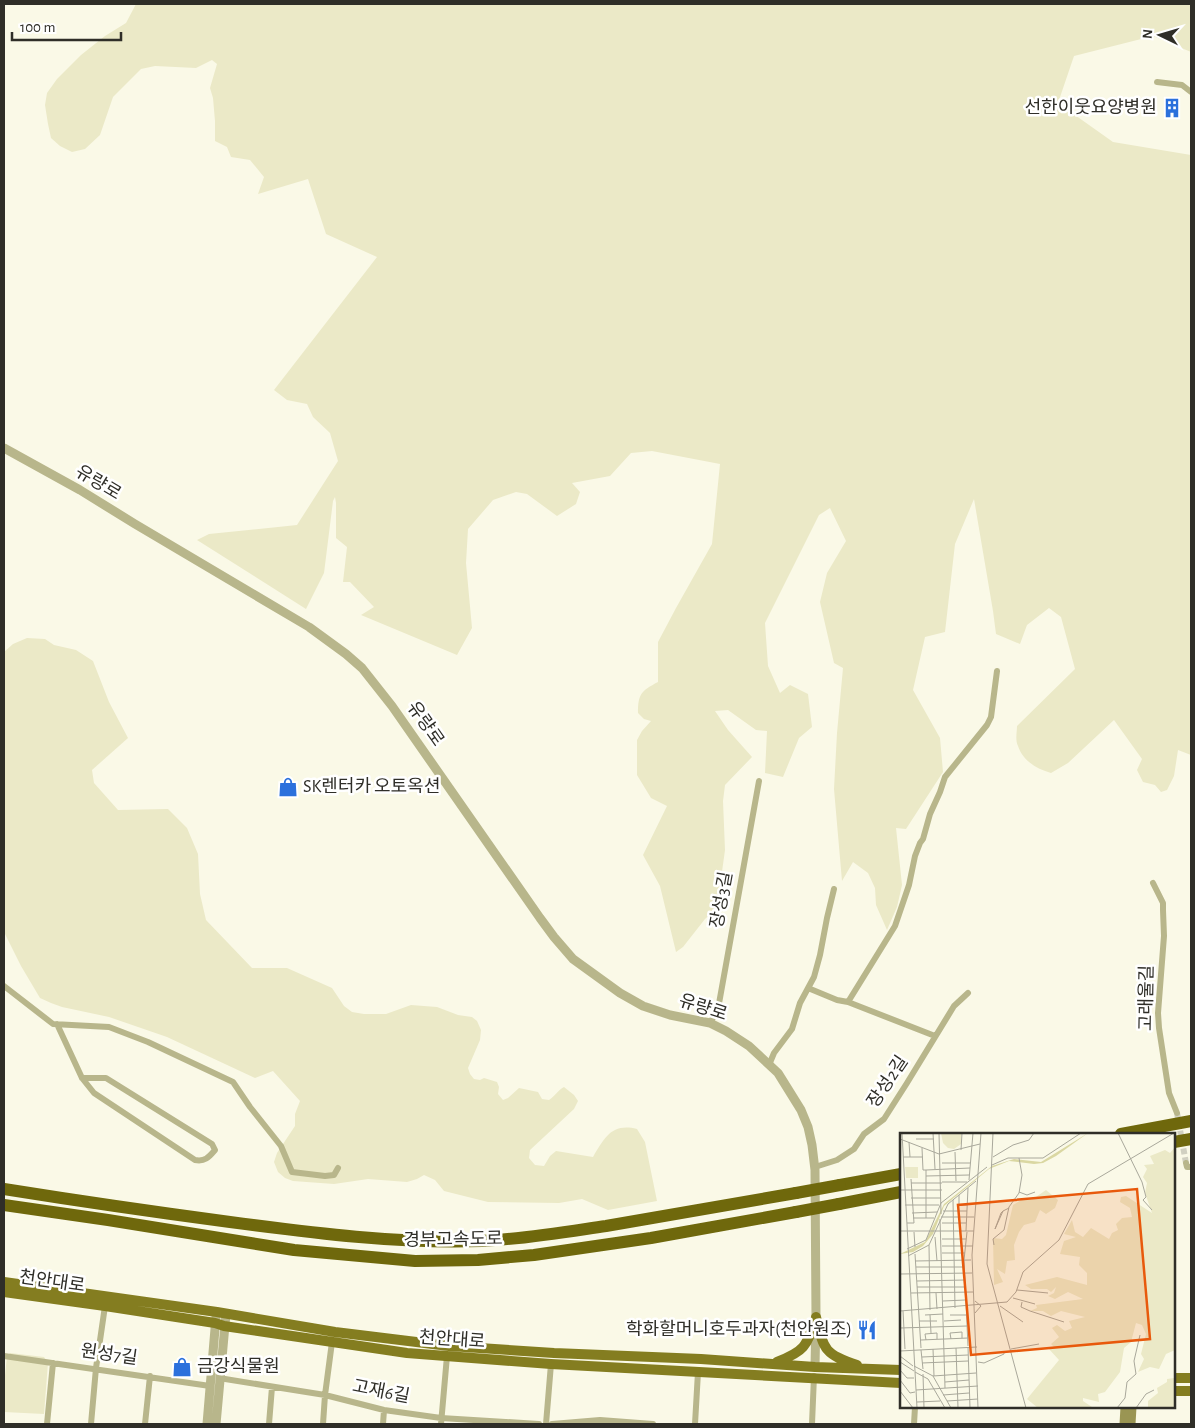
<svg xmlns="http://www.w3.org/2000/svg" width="1195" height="1428" viewBox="0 0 1195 1428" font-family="'Alegreya Sans','Noto Sans KR',sans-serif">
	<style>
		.green { fill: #ebe9c7 }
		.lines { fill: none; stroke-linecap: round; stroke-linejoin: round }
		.minor-tunnel { stroke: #d1d0c1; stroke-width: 6; stroke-dasharray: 6 3; stroke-linecap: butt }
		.minor { stroke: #b8b68b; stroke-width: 6 }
		.tertiary { stroke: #b8b68b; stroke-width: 9 }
		.secondary { stroke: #9a9553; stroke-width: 9 }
		.primary { stroke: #847d20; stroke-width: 10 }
		.motorway { stroke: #6f680c; stroke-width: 12 }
		.motorway-bridge { stroke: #6f680c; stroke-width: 12 }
		.labels { text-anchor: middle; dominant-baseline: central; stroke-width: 5; stroke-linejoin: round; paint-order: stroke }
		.poi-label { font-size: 18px; fill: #2f2e28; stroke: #fff; text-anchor: end }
		.street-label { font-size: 18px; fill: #2f2e28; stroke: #fff }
		.inset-road { fill: none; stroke: #a9a89b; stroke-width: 1 }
		.view { fill: #e8590c; fill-opacity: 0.15; stroke: #e8590c; stroke-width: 2.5 }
		.inset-edge { fill: none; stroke: #2f2e28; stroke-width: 2.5 }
	</style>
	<rect width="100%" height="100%" fill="#faf9e7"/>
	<!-- green -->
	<path class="green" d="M136 4H1191V52L1153 36 1074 56 1058 103 1113 142 1191 155V755L1178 750 1174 776 1167 790 1161 792 1155 785 1143 782 1137 770 1142 759 1114 720 1068 763 1051 773C1037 769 1023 761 1018 746 1015 740 1017 732 1017 726L1075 669 1061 617 1049 608 1027 625 1020 644 996 634 993 611 974 499 955 544 945 632 925 637 913 690 940 738 943 772 906 829 896 828 902 885 897 907 887 930 876 905 875 888 868 873 853 862 842 881 834 789 837 733 843 668 834 663 820 602 827 573 846 541 830 508 819 515 765 623 768 666 780 693 790 685 808 694 812 727 799 738 783 777 765 773 767 731 756 730 728 710 715 711 728 730 752 757 725 785 723 801 725 850 717 908 705 919 683 947 676 952 660 886 643 855 667 806 651 798 637 775V740L642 731 651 721 644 719 638 713C638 694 641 691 658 682V642L676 608 712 544 720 464 652 451 631 453 610 476 572 483 580 492 576 504 557 516 527 494 516 492 493 500 468 529 466 563 472 628 457 655 361 615 374 607 350 582H343L347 547 336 538V503L335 497 333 501 324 573 306 609 197 540 209 534 297 525 338 461 330 433 313 417 307 404 287 400 274 390 377 257 326 234 308 179 258 194 264 177 250 160 231 157 227 147 215 141V121L213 98 210 88 217 64 212 60 196 68 155 66 141 69 113 97 100 135 85 149 72 152 60 146 51 138 48 124 45 105 47 93 57 79 81 55 105 36 126 23Z
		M27 638 45 639 54 645 76 650 93 661 109 702 128 738 92 770 94 783 118 810 168 809 187 828 198 854 200 894 206 920 252 968H287L332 988 344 1006 352 1012 364 1014H386L411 1005 437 1007 458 1015 472 1017 477 1021 481 1030 480 1040 468 1068 470 1074 474 1079 480 1080 484 1078 497 1082 499 1087 498 1094 503 1100 508 1098 519 1088 538 1092 542 1099 549 1100C555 1096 558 1090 564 1087L574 1095 578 1101 574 1109 530 1150 529 1158 535 1165 544 1166 550 1156 556 1151 593 1157C605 1137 612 1123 637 1129L645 1142 657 1201 608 1210 582 1199 559 1203 488 1202 444 1191 435 1180 424 1175 417 1179 407 1182 368 1179 334 1184 293 1181 285 1178 278 1172 274 1162 277 1153 295 1126V1114L300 1101 273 1071 255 1078 167 1037 109 1017 62 1007 51 1003 40 998 21 966 4 932V841L5 833 4 829V652L13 644Z
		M10 1353 44 1357 48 1363 44 1414 4 1412V1385L7 1356Z"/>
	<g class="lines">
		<!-- minor-tunnel -->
		<path class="minor-tunnel" d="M1177 1113 1186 1163"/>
		<!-- minor -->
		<path class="minor" d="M1157 82 1182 85 1191 92
			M1153 883 1163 903V910L1164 936 1158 1013 1159 1028 1169 1093 1177 1113
			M4 986 53 1024 109 1027 148 1042 233 1082 250 1107 281 1146 292 1172 325 1176 334 1175 338 1168
			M808 988 837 1000 848 1002 895 926 909 885 915 856 920 843 923 839 930 814 940 792 945 777 987 725 991 717 997 671
			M848 1002 935 1036
			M710 1023 718 1009 759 781
			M57 1024 82 1078 94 1093 195 1160C205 1162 209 1157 215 1150L212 1144 106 1078H82
			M769 1065 774 1053 792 1029 800 1003 814 977 820 955 827 918 834 889
			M1186 1163 1187 1167H1191
			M815 1167 837 1160 854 1149 864 1134 884 1119 907 1083 954 1006 968 993
			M4 1356 210 1386
			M219 1378 325 1395 384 1410 441 1418 539 1424
			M47 1424 53 1363
			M91 1424 96 1368 105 1306
			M145 1424 150 1376
			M269 1424 272 1387
			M323 1424 325 1395 332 1342
			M383 1424 384 1410
			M441 1424 447 1356
			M546 1424 551 1364
			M552 1424 600 1420 653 1424
			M695 1424 698 1372
			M812 1424 814 1376
			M914 1424 915 1407"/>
		<!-- tertiary -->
		<path class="tertiary" d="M4 448 80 490 135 524 309 627 346 654 362 668 392 706 540 918 554 937 573 959 620 993 643 1006 670 1015 710 1023 726 1031 749 1046 778 1073 801 1110 808 1127 812 1145 815 1170 816 1317 815 1367
			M207 1424 216 1317
			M216 1424 226 1314"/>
		<!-- secondary -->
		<path class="secondary" d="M1124 1424 1125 1407
			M1131 1424 1132 1407"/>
		<!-- primary -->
		<path class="primary" d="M4 1282 217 1312 335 1332 449 1346 554 1353 701 1359 815 1367 901 1370
			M4 1292 105 1306 215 1323 224 1326 407 1353 551 1364 901 1383
			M816 1317C824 1350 824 1354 857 1365
			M777 1362C805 1351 806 1347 816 1318
			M1174 1378H1191
			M1174 1391H1191"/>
		<!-- motorway -->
		<path class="motorway" d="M1121 1134 1191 1121
			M1174 1142 1191 1139
			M840 1185 901 1174
			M4 1189C79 1201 155 1212 230 1222 314 1233 398 1244 482 1241 524 1239 565 1232 606 1226 669 1215 732 1204 796 1193
			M839 1204 901 1192
			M4 1205 108 1220 294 1250 415 1261 478 1260 534 1255 651 1238 796 1212"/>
		<!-- motorway-bridge -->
		<path class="motorway-bridge" d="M796 1193 840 1185
			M796 1212 839 1204"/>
	</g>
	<!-- icons -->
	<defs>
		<symbol id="building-bare" viewBox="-9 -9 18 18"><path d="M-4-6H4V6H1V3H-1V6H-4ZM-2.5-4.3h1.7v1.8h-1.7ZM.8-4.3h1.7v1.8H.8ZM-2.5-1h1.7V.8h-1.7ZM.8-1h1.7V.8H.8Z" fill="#2b70dc" stroke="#fff" stroke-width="2.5" paint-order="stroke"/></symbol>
		<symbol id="shop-bare" viewBox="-9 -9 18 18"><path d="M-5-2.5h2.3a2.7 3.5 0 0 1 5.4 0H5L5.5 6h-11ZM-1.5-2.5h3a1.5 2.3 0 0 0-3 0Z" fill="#2b70dc" stroke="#fff" stroke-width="2.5" paint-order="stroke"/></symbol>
		<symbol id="restaurant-bare" viewBox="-9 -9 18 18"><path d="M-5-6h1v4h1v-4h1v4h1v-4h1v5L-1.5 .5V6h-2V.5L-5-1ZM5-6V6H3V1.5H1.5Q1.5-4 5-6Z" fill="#2b70dc" stroke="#fff" stroke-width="2.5" paint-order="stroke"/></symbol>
	</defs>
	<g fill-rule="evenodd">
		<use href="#building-bare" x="1158" y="94" width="28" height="28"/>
		<use href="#shop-bare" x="274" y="773" width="28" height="28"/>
		<use href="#restaurant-bare" x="853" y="1316" width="28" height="28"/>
		<use href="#shop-bare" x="168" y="1353" width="28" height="28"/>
	</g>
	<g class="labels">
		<!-- poi labels -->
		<g class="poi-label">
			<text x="1157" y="108">선한이웃요양병원</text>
			<text x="303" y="787" text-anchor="start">SK렌터카 오토옥션</text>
			<text x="852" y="1330">학화할머니호두과자(천안원조)</text>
			<text x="197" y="1367" text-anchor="start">금강식물원</text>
		</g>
		<!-- street labels -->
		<g class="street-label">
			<text transform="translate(98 483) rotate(31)">유량로</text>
			<text transform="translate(425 724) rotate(55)">유량로</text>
			<text transform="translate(722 900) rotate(-80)">장성3길</text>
			<text transform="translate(1147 998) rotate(-89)">고래울길</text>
			<text transform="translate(703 1008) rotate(18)">유량로</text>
			<text transform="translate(888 1082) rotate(-56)">장성2길</text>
			<text transform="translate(453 1240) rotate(-1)">경부고속도로</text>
			<text transform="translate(52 1282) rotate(8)">천안대로</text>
			<text transform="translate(452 1340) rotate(4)">천안대로</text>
			<text transform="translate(109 1355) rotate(8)">원성7길</text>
			<text transform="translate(381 1392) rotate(11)">고재6길</text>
		</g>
	</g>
	<!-- overview -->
	<g transform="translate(900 1133)">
		<rect width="275" height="275" fill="#faf9e7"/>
		<path d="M41 0H61V11L54 16 48 15 43 10ZM275 14V217L266 221 259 236 250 234 238 239 244 226 241 221 246 201 242 192 236 190 231 209 224 215 220 239 205 259 198 261 199 269 183 265V268L192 274 138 275 127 266 159 227 148 215H155L151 211 159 204 152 195 157 192 165 198 172 195 169 188 185 184 161 178 151 183 143 178H130L137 175 136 172 183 166 168 159 155 166 148 163 154 160 156 154 151 159 147 156H131L125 152 157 144 187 152V140L179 132 180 124 160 121 164 108 176 104 164 101 172 87 175 99 183 104 191 95 209 106 212 100 218 97 216 91 222 85 232 84 230 75 220 69 221 64 226 63 252 80 245 60 247 50 243 44 247 36 244 32 254 31 250 23 265 17 270 20ZM5 34H18V45H6ZM146 57 158 67 155 75 146 81 140 77 135 89 124 92 119 99 114 112 115 127 107 128 105 141 97 136 103 149 94 152 93 105 102 106 106 102 113 72 121 67 133 66ZM275 238V275H248V268L258 260 257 255 267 249V246L274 245Z" fill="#ebe9c7"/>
		<path d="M188 0 156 23 143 30 134 31 109 28 89 36 44 73 33 101 23 113 13 119 0 121 25 109 44 71 92 33 114 26 141 29Z" fill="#dad7a2"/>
		<path class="inset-road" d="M2 0 17 275M33 0 35 36M39 0 41 81M93 0 87 131 126 275M218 0 242 49 246 64 243 67 252 77M0 6 39 21 80 11M16 6H34M9 9 10 24M22 15 23 37H26V85M61 17 62 0M55 19 56 48M3 24H23M93 24 113 12 129 7 134 0M42 30H70M92 32 108 25H143L181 0M26 37 70 35M26 43 69 42M69 47 73 0M42 49H67M11 50H42M0 57H42M119 59 127 62 135 59M59 62V72H67M11 65H41M53 67 55 175M5 72H39M43 78H67M103 78 95 96 101 80 103 78 109 75M12 80 37 79M41 84H74M13 85H34M40 86 45 255M7 90H14L11 46M42 90H66M0 98H74M66 98 68 55M14 99 15 114M67 99 64 127 68 213M35 104 37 128M42 106H66M29 112 30 177M94 112 93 106 104 97 109 74 119 60 122 42 119 25M42 113H73M7 116 26 107 41 70 87 34M42 120H65M15 121 21 215M8 123 29 112 48 71 76 48M15 128 71 127M16 134H64M0 141 72 140M17 148 65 147M17 154H66M117 157 148 160M11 160 73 159M36 160 37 176M113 165 135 171M43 168 65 167M75 168 81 173 75 180M122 169 121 174 130 178 164 189M100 173 123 189M0 178 107 169 116 159 123 139 159 107 188 51 274 0M3 178 5 216M25 182 43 181M30 182 31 200M50 182H67M19 188H37M44 188 61 187M0 195 67 193M51 206 50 200 62 199V205M21 207 68 205M26 207 25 201 37 200V206M68 214 70 275M56 215 58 275M33 216 34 243M111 216 139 211M21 217 23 236M0 218 77 214M0 223 13 233M22 224 68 222M0 229 14 238M78 229 84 230 104 221V218M22 230 68 228M14 233 33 243 51 275M0 237 7 245H14M15 239 28 246 45 275M23 241 24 275M33 243 76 240M0 247 10 260 15 259M45 249 69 247M16 257 78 253M0 258 13 275M43 262 69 260M47 268 78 266M17 269 40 268M78 275 72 122 81 0M217 275 225 265 227 249 236 241 234 228 240 202M236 275 246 261 254 257"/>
		<path class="view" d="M237 56 250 206 71 222 58 72Z"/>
		<rect width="275" height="275" class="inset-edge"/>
	</g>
	<!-- border -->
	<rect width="1195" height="1428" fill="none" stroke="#2f2e28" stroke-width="10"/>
	<!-- north arrow -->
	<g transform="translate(1160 35) rotate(275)" stroke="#ffffff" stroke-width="4" paint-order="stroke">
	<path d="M0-4L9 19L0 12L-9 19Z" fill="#2f2e28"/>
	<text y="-8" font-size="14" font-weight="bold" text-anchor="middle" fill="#2f2e28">N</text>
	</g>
	<!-- scale -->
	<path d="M12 32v8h109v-8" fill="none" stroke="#2f2e28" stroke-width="2.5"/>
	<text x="20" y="32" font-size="15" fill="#2f2e28" stroke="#ffffff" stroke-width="4" paint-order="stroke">100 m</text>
</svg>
